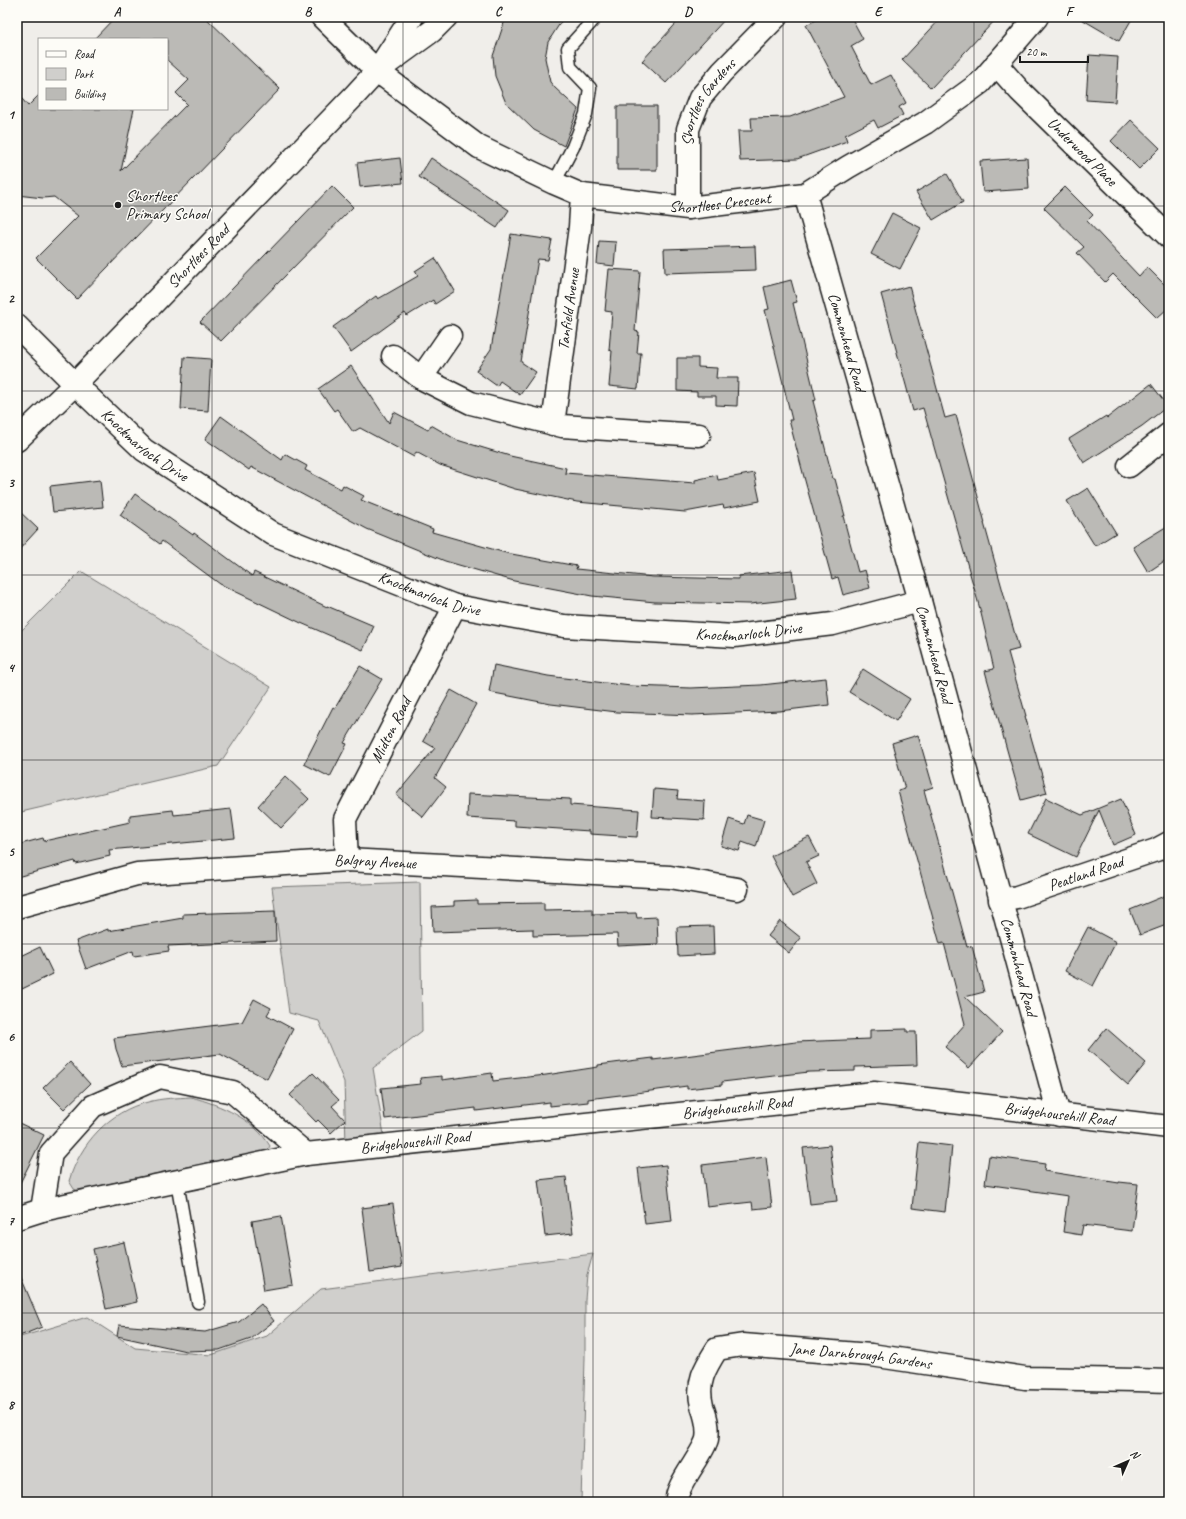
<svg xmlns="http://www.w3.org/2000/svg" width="1186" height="1519" viewBox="0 0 1186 1519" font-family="Caveat,sans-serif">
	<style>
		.green { fill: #d0cfcc; stroke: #767674 }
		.building { fill: #bbbab6; stroke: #1c1c1c }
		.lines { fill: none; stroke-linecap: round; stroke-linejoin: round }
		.lane-casing { stroke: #1c1c1c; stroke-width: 15 }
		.street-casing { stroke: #1c1c1c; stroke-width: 25 }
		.lane { stroke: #fdfcf7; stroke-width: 12 }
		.street { stroke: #fdfcf7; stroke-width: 22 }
		.grid { fill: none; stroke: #1c1c1c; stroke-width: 1; stroke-opacity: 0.55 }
		.poi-dot { fill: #1c1c1c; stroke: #fdfcf7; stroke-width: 1.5 }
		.labels { text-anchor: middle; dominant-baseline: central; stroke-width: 3; stroke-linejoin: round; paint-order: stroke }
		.street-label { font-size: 16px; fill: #1c1c1c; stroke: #fdfcf7 }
		.poi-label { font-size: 16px; fill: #1c1c1c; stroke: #fdfcf7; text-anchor: start }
		.neatline { fill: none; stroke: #1c1c1c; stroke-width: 1.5 }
		.grid-label { font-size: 13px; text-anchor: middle; font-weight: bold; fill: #1c1c1c }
	</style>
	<rect width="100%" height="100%" fill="#f0eeea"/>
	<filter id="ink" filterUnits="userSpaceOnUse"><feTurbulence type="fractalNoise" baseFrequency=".025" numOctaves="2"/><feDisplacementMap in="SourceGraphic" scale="8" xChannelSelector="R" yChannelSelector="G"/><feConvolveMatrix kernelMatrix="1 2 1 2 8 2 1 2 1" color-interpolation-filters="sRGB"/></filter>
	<g filter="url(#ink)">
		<!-- green -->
		<path class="green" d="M81 571 271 687 218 766 17 813V635Z
			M420 882 422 1031 373 1068 385 1141 346 1144 344 1082 319 1021 289 1013 272 887Z
			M191 1097C221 1105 254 1119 270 1146L266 1153 202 1164 103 1185 80 1192 74 1189 69 1181C80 1144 109 1111 148 1102 162 1098 177 1098 191 1097Z
			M593 1254 587 1275 585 1300V1358L581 1502H17V1338L87 1317 135 1348 211 1355 267 1336 321 1289Z"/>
		<!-- building -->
		<path class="building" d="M115 17H205L280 89 77 299 36 258 78 216 54 197 43 198 17 195V93L28 106 39 95V109H134L121 171 187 104 176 93 189 80 167 60V39H94Z
			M506 17H564L548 42 545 58 550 82 555 88 578 109 564 146 534 130 506 103 495 76 493 56Z
			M682 17H727L666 83 642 61Z
			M822 17H851L863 39 851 46 871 85 891 75 906 103 899 107 903 115 878 128 874 120 845 135 847 141 797 159 740 161 738 131H752L751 118 790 117 844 97 806 25Z
			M942 17H998L931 88 902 60Z
			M1078 17H1133L1119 41Z
			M1089 55 1118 57 1115 102 1086 100Z
			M617 106H657V170H617Z
			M1131 120 1160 148 1139 169 1111 141Z
			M400 158 403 183 360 187 357 163Z
			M431 158 509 210 497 228 419 177Z
			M1027 158 1029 189 983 192 980 161Z
			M947 174 963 202 933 220 916 192Z
			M332 186 353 207 221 341 200 322Z
			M1065 187 1093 215 1087 221 1139 276 1147 267 1169 289V303L1167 306 1168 308 1157 318 1113 274 1105 282 1077 253 1084 247 1044 208Z
			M892 213 921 228 900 269 871 254Z
			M511 234 552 240 548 260 538 259 521 362 536 372 520 395 500 381 497 386 476 371 491 349Z
			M599 241 616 242 614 266 597 264Z
			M755 246 756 270 665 273 664 249Z
			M435 258 455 291 435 304 433 300 407 316 405 313 351 352 333 327 376 296 378 299 418 276 415 271Z
			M609 269 640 271 635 331 639 332 637 353H641L638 389 609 386 612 351 609 350 612 312 605 311Z
			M791 280 797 302 793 303 816 400 813 401 833 479H835L845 516H843L858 572 865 570 870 588 843 595 838 577 832 579 804 477 789 420H792L765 310 769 309 764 287Z
			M909 286 945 418 956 415 985 523H984L1019 649 1008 652 1026 716H1025L1047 793 1021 800 985 671 994 669 980 609 923 408 913 411 881 294Z
			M184 357 211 359 208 411 181 409Z
			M677 358H698V367L717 368 716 378H738L737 406 716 405V396H697V392L677 391Z
			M351 366 389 423 394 412 428 430 431 425 457 440 510 456 566 468 565 473 695 483V480L717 475 718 480 754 473 760 501 724 508 723 505 685 512 577 502 515 489 440 465 416 452 414 457 360 428 353 432 337 409 334 411 318 389Z
			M1151 384 1168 406 1142 426 1084 463 1069 439 1106 416 1107 418Z
			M221 416 282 460 285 454 307 466 305 470 341 489 343 485 364 496 361 500 433 529 432 532 506 553 577 566 576 569 653 577 739 579V576L792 570 796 599 750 604 655 602 592 596 514 581 445 561 367 529 251 467 249 470 205 439Z
			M100 480 103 507 53 512 50 486Z
			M1088 488 1116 533 1095 546 1067 501Z
			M135 494 193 535 194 533 252 576 254 572 327 607V606L374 626 363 650 301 623 220 584 162 541 160 544 120 515Z
			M17 509 38 529 17 552Z
			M1169 525V558L1148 572 1133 547Z
			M494 665 548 676 588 681 631 686 691 688 761 685 826 678 829 705 779 711 692 715 617 712 551 704 489 692Z
			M360 666 382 679 344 743 347 744 330 777 304 764 333 707 335 708Z
			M863 669 910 699 896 721 849 692Z
			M451 690 476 704 435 778 446 787 423 817 396 795 435 748 423 741Z
			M918 735 933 787 924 790 967 947 972 946 984 992 965 997 1002 1032 969 1068 945 1047 965 1024 944 943 940 944 898 791 905 789 892 743Z
			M285 776 309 799 281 828 258 806Z
			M654 789 678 791 677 799 705 801 704 820 652 817Z
			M468 794 570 799V805L639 810 637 837 590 834V831L515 826V821L467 818Z
			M1046 798 1082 815 1121 799 1136 835 1113 845 1099 810 1076 857 1028 834Z
			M231 809 235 838 109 850 110 856 76 864 75 861 17 877V845L43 838 44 841 130 822V815L173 810 174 815Z
			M747 815 764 820 756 847 742 842 739 851 721 846 729 819 744 824Z
			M809 837 819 856 806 862 817 884 792 897 771 856Z
			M1169 894V924L1140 935 1130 910Z
			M477 900V904L544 903V910L592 909V914L636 913 637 918 657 917 658 944 618 946 617 934 533 936V929L433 932 432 907 454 906V901Z
			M275 911 276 941 168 946 169 951 134 956 133 951 86 969 76 941 108 929V931L183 918V914Z
			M780 921 801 938 789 953 768 936Z
			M713 926 714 954 678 956 677 927Z
			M1088 927 1116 942 1093 986 1065 971Z
			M40 947 53 974 22 989 17 979V958Z
			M254 999 271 1008 267 1015 293 1029 267 1079 220 1054 122 1066 116 1049 114 1038 242 1022Z
			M1106 1028 1146 1063 1128 1085 1088 1050Z
			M907 1029V1032H916L917 1065 855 1067V1071L809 1072 722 1082V1085L687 1089V1086L636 1093 588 1099V1102L550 1106V1102L476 1111V1108L385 1119 381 1088 421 1084 420 1078 442 1076V1080L492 1073 493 1081 546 1075 598 1067V1065L653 1058V1060L796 1042 870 1039V1030Z
			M70 1062 90 1084 64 1109 43 1088Z
			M313 1073 339 1100 332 1106 345 1120 331 1133 318 1120 316 1122 290 1095Z
			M17 1122 44 1135 17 1189Z
			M919 1142 952 1146 945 1212 912 1208Z
			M830 1145 837 1201 810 1204 803 1148Z
			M989 1156 1045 1164 1044 1171 1119 1183V1182L1138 1184 1132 1231 1083 1225 1081 1235 1063 1232 1068 1196 985 1184Z
			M766 1157 772 1207 753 1209 752 1202 707 1207 702 1165Z
			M666 1165 672 1221 645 1224 638 1168Z
			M566 1177 573 1233 545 1236 538 1180Z
			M393 1204 402 1267 370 1272 362 1208Z
			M281 1216 293 1285 264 1290 252 1221Z
			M124 1242 137 1302 106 1309 93 1249Z
			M17 1268 42 1327 17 1337Z
			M261 1304 274 1321 251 1339 219 1350 186 1351 117 1336 119 1325 205 1332 239 1322Z"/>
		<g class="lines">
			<defs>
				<path id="lane" d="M554 183 573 147 586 114 590 88 570 67 568 48 596 17
					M177 1182 198 1302"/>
				<g id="street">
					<path id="s1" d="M322 17 377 71 479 147 554 183 582 195 688 208 805 194 848 167 925 123 980 83 1037 17"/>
					<path d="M388 63 432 31 446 17"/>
					<path id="s2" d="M996 64 1020 91 1169 237"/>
					<path id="s3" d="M805 194 920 601 1059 1115"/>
					<path id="s4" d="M688 208V129L700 98 722 72 776 17"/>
					<path id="s5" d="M17 326 75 384 144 450 273 534 455 606 564 626 734 636 833 624 920 601"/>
					<path d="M393 356 421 378 471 403 562 426 699 435"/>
					<path d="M421 378 450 336"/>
					<path id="s6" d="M553 424 580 227 582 195"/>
					<path id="s7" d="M17 440 75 384 354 96 377 71 412 17"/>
					<path d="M1129 466 1169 434"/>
					<path id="s8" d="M347 860 345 819 455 606"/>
					<path id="s9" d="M1000 900 1017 897 1156 850 1169 843"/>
					<path id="s10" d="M17 907 137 874 347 860 670 877 737 889"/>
					<path d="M42 1210 51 1153 93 1106 160 1077 233 1092 306 1154"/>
					<path id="s11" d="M17 1218 42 1210 306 1154 874 1093 1169 1127"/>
					<path id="s12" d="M677 1502C674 1487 703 1455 707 1439 709 1427 706 1417 702 1406 696 1382 705 1368 717 1349L743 1345 871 1355 1025 1378 1136 1380 1169 1381"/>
				</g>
			</defs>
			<!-- lane casing -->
			<use href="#lane" class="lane-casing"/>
			<!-- street casing -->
			<use href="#street" class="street-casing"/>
			<!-- lane -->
			<use href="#lane" class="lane"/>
			<!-- street -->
			<use href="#street" class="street"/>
		</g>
	</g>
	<!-- grid -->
	<path class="grid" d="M212 17V1502M403 17V1502M593 17V1502M783 17V1502M974 17V1502M17 206H1169M17 391H1169M17 575H1169M17 760H1169M17 944H1169M17 1128H1169M17 1313H1169"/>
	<!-- markers -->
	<circle class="poi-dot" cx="118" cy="205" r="4"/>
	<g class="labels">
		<!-- street labels -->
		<g class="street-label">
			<text stroke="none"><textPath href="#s4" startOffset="112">Shortlees Gardens</textPath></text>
			<text stroke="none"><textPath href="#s2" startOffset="123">Underwood Place</textPath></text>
			<text stroke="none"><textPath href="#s1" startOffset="457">Shortlees Crescent</textPath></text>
			<text stroke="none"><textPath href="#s7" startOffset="258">Shortlees Road</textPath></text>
			<text stroke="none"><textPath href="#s6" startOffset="116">Tanfield Avenue</textPath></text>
			<text stroke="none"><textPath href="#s3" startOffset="154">Commonhead Road</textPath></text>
			<text stroke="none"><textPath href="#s5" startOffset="175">Knockmarloch Drive</textPath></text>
			<text stroke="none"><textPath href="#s5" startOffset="499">Knockmarloch Drive</textPath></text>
			<text stroke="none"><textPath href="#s5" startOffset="823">Knockmarloch Drive</textPath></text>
			<text stroke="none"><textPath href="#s3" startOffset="478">Commonhead Road</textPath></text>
			<text stroke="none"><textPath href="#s8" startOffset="141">Midton Road</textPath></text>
			<text stroke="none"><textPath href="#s10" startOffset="363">Balgray Avenue</textPath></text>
			<text stroke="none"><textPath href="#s9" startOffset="90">Peatland Road</textPath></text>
			<text stroke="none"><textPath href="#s3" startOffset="802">Commonhead Road</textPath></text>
			<text stroke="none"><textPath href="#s11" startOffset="730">Bridgehousehill Road</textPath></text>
			<text stroke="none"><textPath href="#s11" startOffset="1054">Bridgehousehill Road</textPath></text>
			<text stroke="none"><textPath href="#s11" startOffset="406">Bridgehousehill Road</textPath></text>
			<text stroke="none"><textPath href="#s12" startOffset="310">Jane Darnbrough Gardens</textPath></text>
		</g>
		<!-- poi labels -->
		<g class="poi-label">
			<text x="126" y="196">Shortlees<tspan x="126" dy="18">Primary School</tspan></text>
		</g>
	</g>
	<!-- margin -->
	<rect width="1186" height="1519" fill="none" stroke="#fdfcf7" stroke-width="44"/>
	<!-- legend -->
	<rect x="38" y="38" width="130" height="72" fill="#fdfcf7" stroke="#a3a29f"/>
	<rect x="46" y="51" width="20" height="6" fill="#fdfcf7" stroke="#a3a29f"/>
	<text x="74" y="58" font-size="12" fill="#1c1c1c">Road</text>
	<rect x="46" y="68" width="20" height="12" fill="#d0cfcc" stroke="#a3a29f"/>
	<text x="74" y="78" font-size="12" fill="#1c1c1c">Park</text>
	<rect x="46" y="88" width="20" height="12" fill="#bbbab6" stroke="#a3a29f"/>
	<text x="74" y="98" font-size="12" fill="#1c1c1c">Building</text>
	<!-- north arrow -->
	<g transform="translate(1128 1461) rotate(45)" stroke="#fdfcf7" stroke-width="3" paint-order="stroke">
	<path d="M0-3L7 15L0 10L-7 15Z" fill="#1c1c1c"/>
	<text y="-6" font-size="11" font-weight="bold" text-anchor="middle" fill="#1c1c1c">N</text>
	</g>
	<!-- scale -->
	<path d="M1020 56v6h68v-6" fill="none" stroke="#1c1c1c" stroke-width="2"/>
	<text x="1026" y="56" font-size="12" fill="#1c1c1c" stroke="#fdfcf7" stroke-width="3" paint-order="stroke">20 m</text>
	<rect x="22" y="22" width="1142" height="1475" class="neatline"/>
	<g class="grid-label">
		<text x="117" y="16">A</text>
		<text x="308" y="16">B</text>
		<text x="498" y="16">C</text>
		<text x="688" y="16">D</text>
		<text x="878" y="16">E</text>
		<text x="1069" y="16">F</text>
		<text x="11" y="119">1</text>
		<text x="11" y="303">2</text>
		<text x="11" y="487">3</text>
		<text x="11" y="672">4</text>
		<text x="11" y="856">5</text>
		<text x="11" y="1041">6</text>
		<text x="11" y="1225">7</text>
		<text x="11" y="1409">8</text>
	</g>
</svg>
